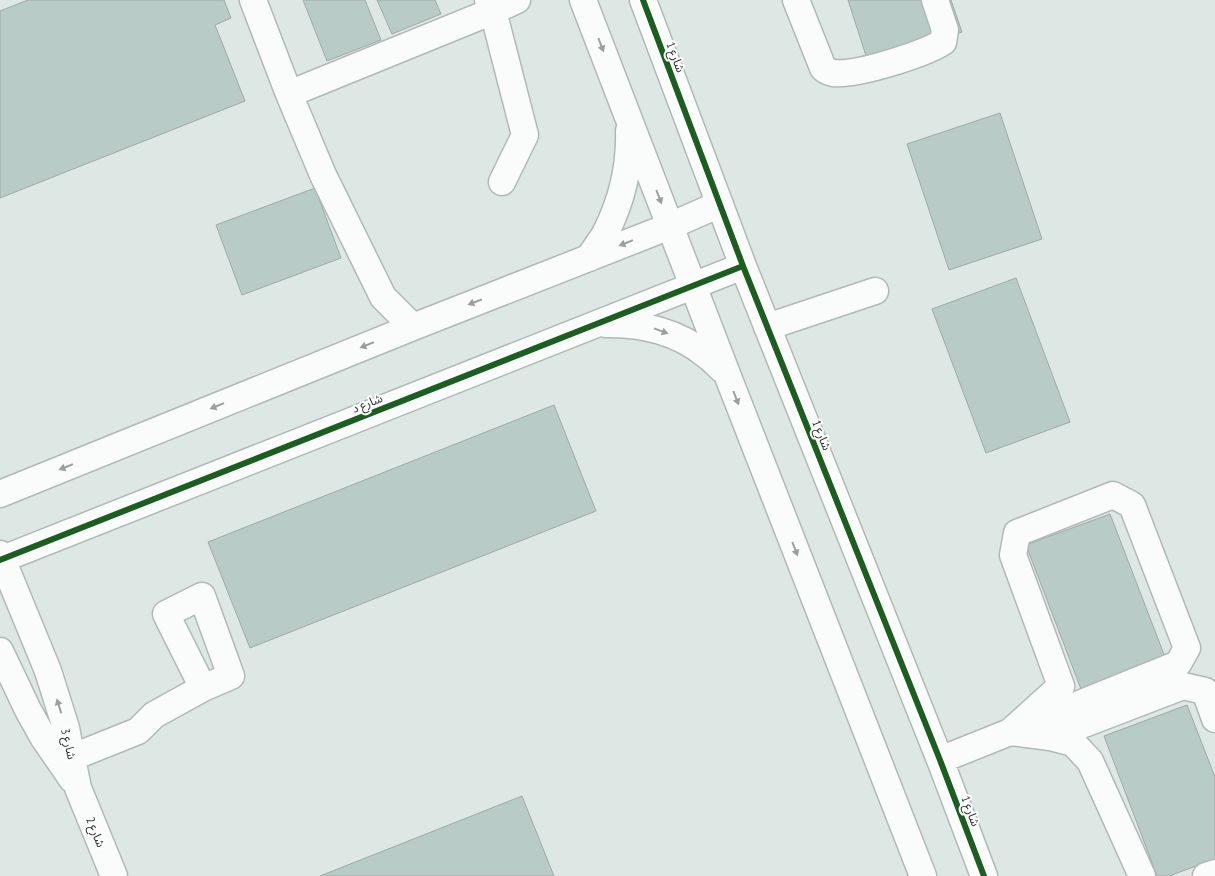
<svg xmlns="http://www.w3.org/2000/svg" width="1215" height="876" viewBox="0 0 1215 876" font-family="'PT Sans Narrow','Noto Sans Arabic',sans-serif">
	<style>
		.building { fill: #b9cbc7; stroke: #a0a8a6 }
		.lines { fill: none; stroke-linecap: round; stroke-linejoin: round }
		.minor-casing { stroke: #b1b9b7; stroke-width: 29 }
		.minor { stroke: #fafcfb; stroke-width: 26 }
		.cycleway-casing { stroke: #fff; stroke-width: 9 }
		.cycleway { stroke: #1b5e20; stroke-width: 6 }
		.oneway { fill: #9a9e9d }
		.labels { text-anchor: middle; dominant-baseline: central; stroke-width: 4; stroke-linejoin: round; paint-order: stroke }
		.street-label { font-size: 12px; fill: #252c2a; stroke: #fff }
	</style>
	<rect width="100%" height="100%" fill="#dde8e5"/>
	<!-- building -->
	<path class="building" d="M28 0H224L231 18 215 25 245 101 0 198V11Z
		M303 0H365L381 40 327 61Z
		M377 0H435L441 14 392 34Z
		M848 0H951L962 32 868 62Z
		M1000 113 1042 239 949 270 907 144Z
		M315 188 341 258 242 295 216 225Z
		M1016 278 1070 422 986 453 932 309Z
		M554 405 596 511 250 648 208 542Z
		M1110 514 1165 657 1081 689 1026 545Z
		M1187 705 1215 777V859L1169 876H1157L1104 736Z
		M522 796 554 876H320Z"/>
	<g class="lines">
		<defs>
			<path id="minor" d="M253 0 289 94 493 11 517 0
				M488 0 493 11 525 135 502 182
				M583 0 727 374 923 876
				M643 0 743 266 940 760 984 876
				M796 0 823 68C826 71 829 72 833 73 856 76 924 54 943 42L945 30 935 0
				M289 94 323 175 383 297 413 327
				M589 258C594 250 601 241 606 232 622 200 630 166 629 131
				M606 324C641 323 679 332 706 355 713 360 718 366 724 371
				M767 327 875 291
				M0 494 413 327 670 226 720 204
				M0 554 48 671 66 728 78 788 114 876
				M0 560 743 266
				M0 651 28 710 43 737 72 779
				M1011 732 1050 737 1073 743 1090 761 1142 876
				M1050 737 1183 686 1205 691 1215 719
				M73 757 138 731 154 715 203 688 231 676 202 596 166 614 203 688
				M940 760 1010 732 1061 686 1013 555 1017 533 1113 495 1132 505 1187 648 1178 664 1010 732
				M1206 876 1215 873"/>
		</defs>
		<!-- minor casing -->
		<use href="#minor" class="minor-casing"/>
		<!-- minor -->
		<use href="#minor" class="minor"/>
		<defs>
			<path id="cycleway" d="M643 0 743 266 940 760 984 876
				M0 560 743 266"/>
		</defs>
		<!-- cycleway casing -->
		<use href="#cycleway" class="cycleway-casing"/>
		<!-- cycleway -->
		<use href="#cycleway" class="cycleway"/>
	</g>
	<!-- one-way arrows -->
	<defs><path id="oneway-solid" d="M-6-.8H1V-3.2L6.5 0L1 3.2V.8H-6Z" transform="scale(1.25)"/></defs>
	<g class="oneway">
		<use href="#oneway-solid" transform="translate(601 45) rotate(69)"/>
		<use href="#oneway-solid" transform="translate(659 197) rotate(69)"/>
		<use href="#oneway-solid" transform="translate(626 243) rotate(158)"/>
		<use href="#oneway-solid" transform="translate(475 302) rotate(159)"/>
		<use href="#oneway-solid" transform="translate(661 331) rotate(20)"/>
		<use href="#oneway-solid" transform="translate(367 345) rotate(158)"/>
		<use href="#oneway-solid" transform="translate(736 398) rotate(69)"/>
		<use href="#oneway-solid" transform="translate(217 406) rotate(158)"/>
		<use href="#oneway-solid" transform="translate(66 467) rotate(158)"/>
		<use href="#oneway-solid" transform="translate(795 549) rotate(69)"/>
		<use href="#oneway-solid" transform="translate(59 706) rotate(-107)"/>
	</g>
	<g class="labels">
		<!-- street labels -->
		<g class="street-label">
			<text transform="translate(676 57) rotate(69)">شارع 1</text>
			<text transform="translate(367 403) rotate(-22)">شارع د</text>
			<text transform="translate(822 435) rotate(68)">شارع 1</text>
			<text transform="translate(69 744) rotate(77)">شارع 3</text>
			<text transform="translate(971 811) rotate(69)">شارع 1</text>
			<text transform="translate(96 832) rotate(68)">شارع 2</text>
		</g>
	</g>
</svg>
